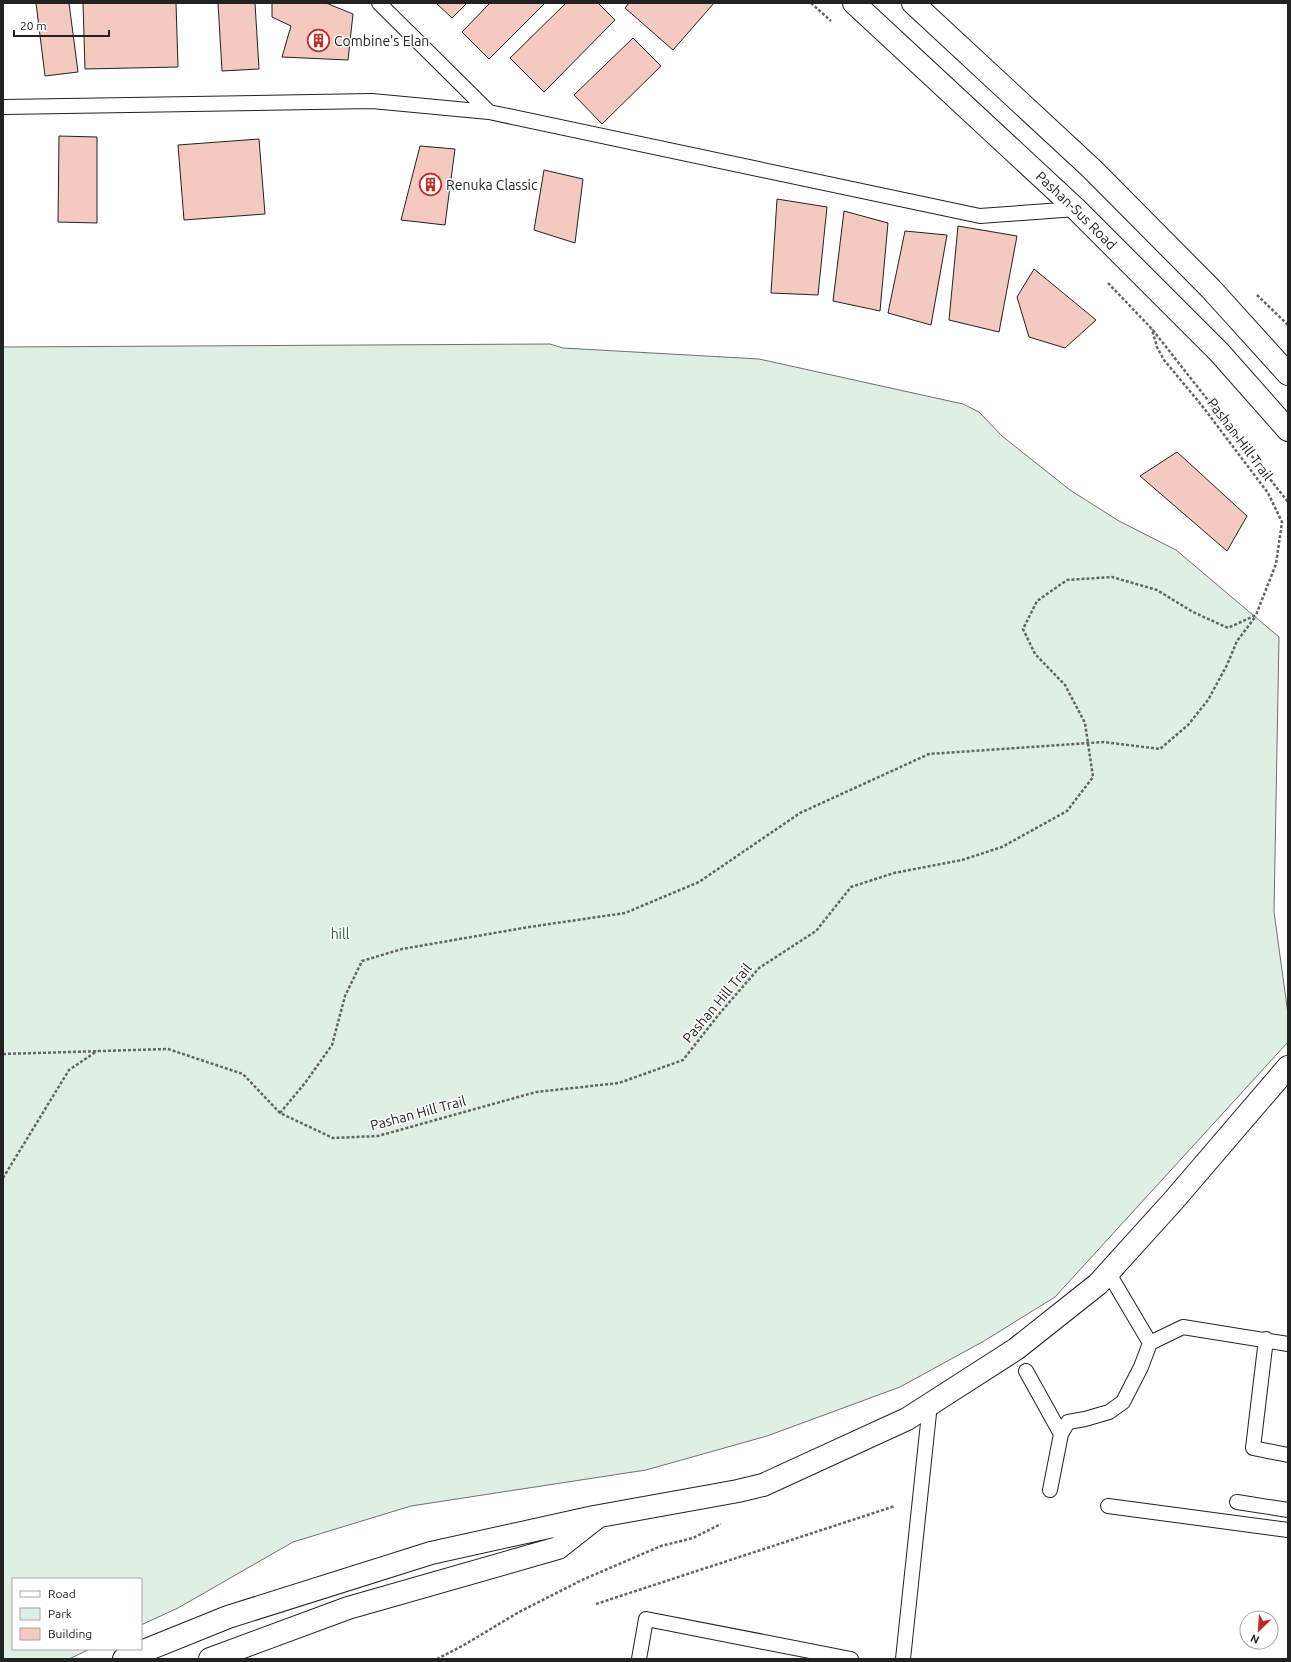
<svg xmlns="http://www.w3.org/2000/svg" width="1291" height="1662" viewBox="0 0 1291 1662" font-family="Ubuntu,sans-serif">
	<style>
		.green { fill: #e0efe3; stroke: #6f6f6f }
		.building { fill: #f3c9c0; stroke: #222 }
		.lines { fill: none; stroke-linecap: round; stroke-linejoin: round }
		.lane-casing { stroke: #222; stroke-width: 16 }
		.street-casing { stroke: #222; stroke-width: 24 }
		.secondary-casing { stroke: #222; stroke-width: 24 }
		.path { stroke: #646464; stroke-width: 2.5; stroke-dasharray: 3 2; stroke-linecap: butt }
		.lane { stroke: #fff; stroke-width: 14 }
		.street { stroke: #fff; stroke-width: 22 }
		.secondary { stroke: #fff; stroke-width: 22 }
		.labels { text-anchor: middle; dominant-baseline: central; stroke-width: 3; stroke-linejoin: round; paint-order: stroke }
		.poi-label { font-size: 14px; fill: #222; stroke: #fff; text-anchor: start }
		.street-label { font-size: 14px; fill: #222; stroke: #fff }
		.park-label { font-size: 14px; fill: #2f5e38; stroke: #fff }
	</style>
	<rect width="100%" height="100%" fill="#fff"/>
	<!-- green -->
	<path class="green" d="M550 344 563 348 759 359 963 404 979 412 1002 436 1070 490 1119 521 1176 550 1279 637 1274 912 1288 1014V1042L1055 1297 984 1341 900 1387 767 1436 646 1470 411 1506 293 1542 178 1608 141 1625V1579H13V1649H90L69 1659H3V347Z"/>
	<!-- building -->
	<path class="building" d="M36 3H69L78 72 45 76Z
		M83 3H176L178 67 85 69Z
		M218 3H255L259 69 222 71Z
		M272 3H326L353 14 348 60 282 57 291 26 272 17Z
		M436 3H467L452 18Z
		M490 3H545L489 59 462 32Z
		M566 3H598L615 20 544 92 510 58Z
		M629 3H714L673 50 625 8Z
		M633 38 661 66 602 124 574 95Z
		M59 136 97 137V223L58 222Z
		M259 139 265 214 184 220 178 145Z
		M420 146 455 149 445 225 401 220Z
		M544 170 583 179 575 243 534 230Z
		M777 199 827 207 818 295 771 293Z
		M844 211 888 223 880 311 833 301Z
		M958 226 1017 236 999 332 949 320Z
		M905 231 947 235 931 325 888 313Z
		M1034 269 1096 320 1065 348 1029 337 1017 297Z
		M1177 452 1247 516 1227 551 1140 476Z"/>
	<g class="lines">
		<defs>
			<path id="lane" d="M379 3 489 112
				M3 107 372 101 489 112 980 216 1076 209
				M1108 1272 1150 1343
				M1266 1339 1253 1448 1288 1455
				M1026 1371 1061 1434
				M1050 1490 1061 1434 1068 1422 1085 1419 1109 1412 1123 1402 1141 1367 1150 1343 1183 1327 1288 1344
				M1237 1502 1288 1510
				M1108 1506 1288 1530
				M639 1659 646 1619 851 1659
				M903 1659 930 1404"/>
			<path id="street" d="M124 1659 228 1617 431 1553 594 1517 738 1491 763 1485 907 1419 1016 1349 1098 1284 1174 1200 1288 1067
				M210 1659 348 1608 558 1548 595 1519"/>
			<g id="secondary">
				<path id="s1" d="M854 3 1076 209 1219 352 1288 430"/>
				<path d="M913 3 1092 169 1211 289 1288 374"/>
			</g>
		</defs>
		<!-- lane casing -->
		<use href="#lane" class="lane-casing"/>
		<!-- street casing -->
		<use href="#street" class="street-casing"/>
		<!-- secondary casing -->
		<use href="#secondary" class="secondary-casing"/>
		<!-- path -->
		<path class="path" d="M811 3 831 21
			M1108 283 1152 329 1288 502
			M1257 295 1288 325
			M3 1054 168 1049 243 1074 280 1113 333 1138 378 1136 536 1092 619 1083 683 1060 720 1013 759 968 816 931 851 887 894 873 962 860 1002 847 1067 811 1093 777 1085 723 1065 685 1035 654 1023 629 1037 601 1067 580 1112 577 1157 590 1193 612 1228 628 1256 615 1276 564 1282 522 1268 493 1203 407 1164 360 1157 347 1152 329
			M280 1113 305 1083 332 1045 345 996 362 961 402 949 529 927 625 913 699 882 800 813 929 754 1104 742 1160 749 1188 725 1208 700 1227 665 1237 641 1256 616
			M3 1178 69 1070 97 1051
			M596 1604 895 1506
			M437 1659 464 1645 519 1612 582 1580 661 1546 693 1538 721 1524"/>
		<!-- lane -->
		<use href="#lane" class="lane"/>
		<!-- street -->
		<use href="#street" class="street"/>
		<!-- secondary -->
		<use href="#secondary" class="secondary"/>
	</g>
	<!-- icons -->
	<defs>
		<symbol id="building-ring" viewBox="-11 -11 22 22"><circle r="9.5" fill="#fff" stroke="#c62828" stroke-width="1.5"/><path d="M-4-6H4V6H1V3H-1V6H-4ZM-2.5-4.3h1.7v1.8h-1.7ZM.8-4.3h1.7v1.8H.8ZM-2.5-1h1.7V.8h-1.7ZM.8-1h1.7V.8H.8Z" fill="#c62828"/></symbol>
	</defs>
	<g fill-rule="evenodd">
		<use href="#building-ring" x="306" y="28" width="25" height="25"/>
		<use href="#building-ring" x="418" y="172" width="25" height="25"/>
	</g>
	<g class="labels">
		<!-- poi labels -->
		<g class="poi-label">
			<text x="334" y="41">Combine's Elan</text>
			<text x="446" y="185">Renuka Classic</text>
		</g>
		<!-- street labels -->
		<g class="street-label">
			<text stroke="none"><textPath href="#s1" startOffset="304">Pashan-Sus Road</textPath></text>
			<text transform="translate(1240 439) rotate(53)">Pashan Hill Trail</text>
			<text transform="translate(717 1003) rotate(-50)">Pashan Hill Trail</text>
			<text transform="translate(418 1113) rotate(-15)">Pashan Hill Trail</text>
		</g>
		<!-- park labels -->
		<g class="park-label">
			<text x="340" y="934">hill</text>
		</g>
	</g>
	<!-- border -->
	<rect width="1291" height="1662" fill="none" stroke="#222222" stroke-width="8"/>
	<!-- legend -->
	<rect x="12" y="1578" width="130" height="72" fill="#ffffff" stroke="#a7a7a7"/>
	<rect x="20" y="1591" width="20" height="6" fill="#ffffff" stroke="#a7a7a7"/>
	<text x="48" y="1598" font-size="12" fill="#222222">Road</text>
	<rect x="20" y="1608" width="20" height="12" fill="#e0efe3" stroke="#a7a7a7"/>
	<text x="48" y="1618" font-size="12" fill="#222222">Park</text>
	<rect x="20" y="1628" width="20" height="12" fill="#f3c9c0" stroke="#a7a7a7"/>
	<text x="48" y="1638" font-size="12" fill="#222222">Building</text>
	<!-- north arrow -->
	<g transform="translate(1259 1630) rotate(205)"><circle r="19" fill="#ffffff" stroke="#a7a7a7"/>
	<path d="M0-3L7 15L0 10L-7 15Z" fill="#c62828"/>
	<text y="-6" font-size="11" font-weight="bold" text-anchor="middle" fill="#222222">N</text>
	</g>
	<!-- scale -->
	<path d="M14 30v6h95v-6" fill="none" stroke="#222222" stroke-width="2"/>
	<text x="20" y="30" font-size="12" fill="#222222" stroke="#ffffff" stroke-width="3" paint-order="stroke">20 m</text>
</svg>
